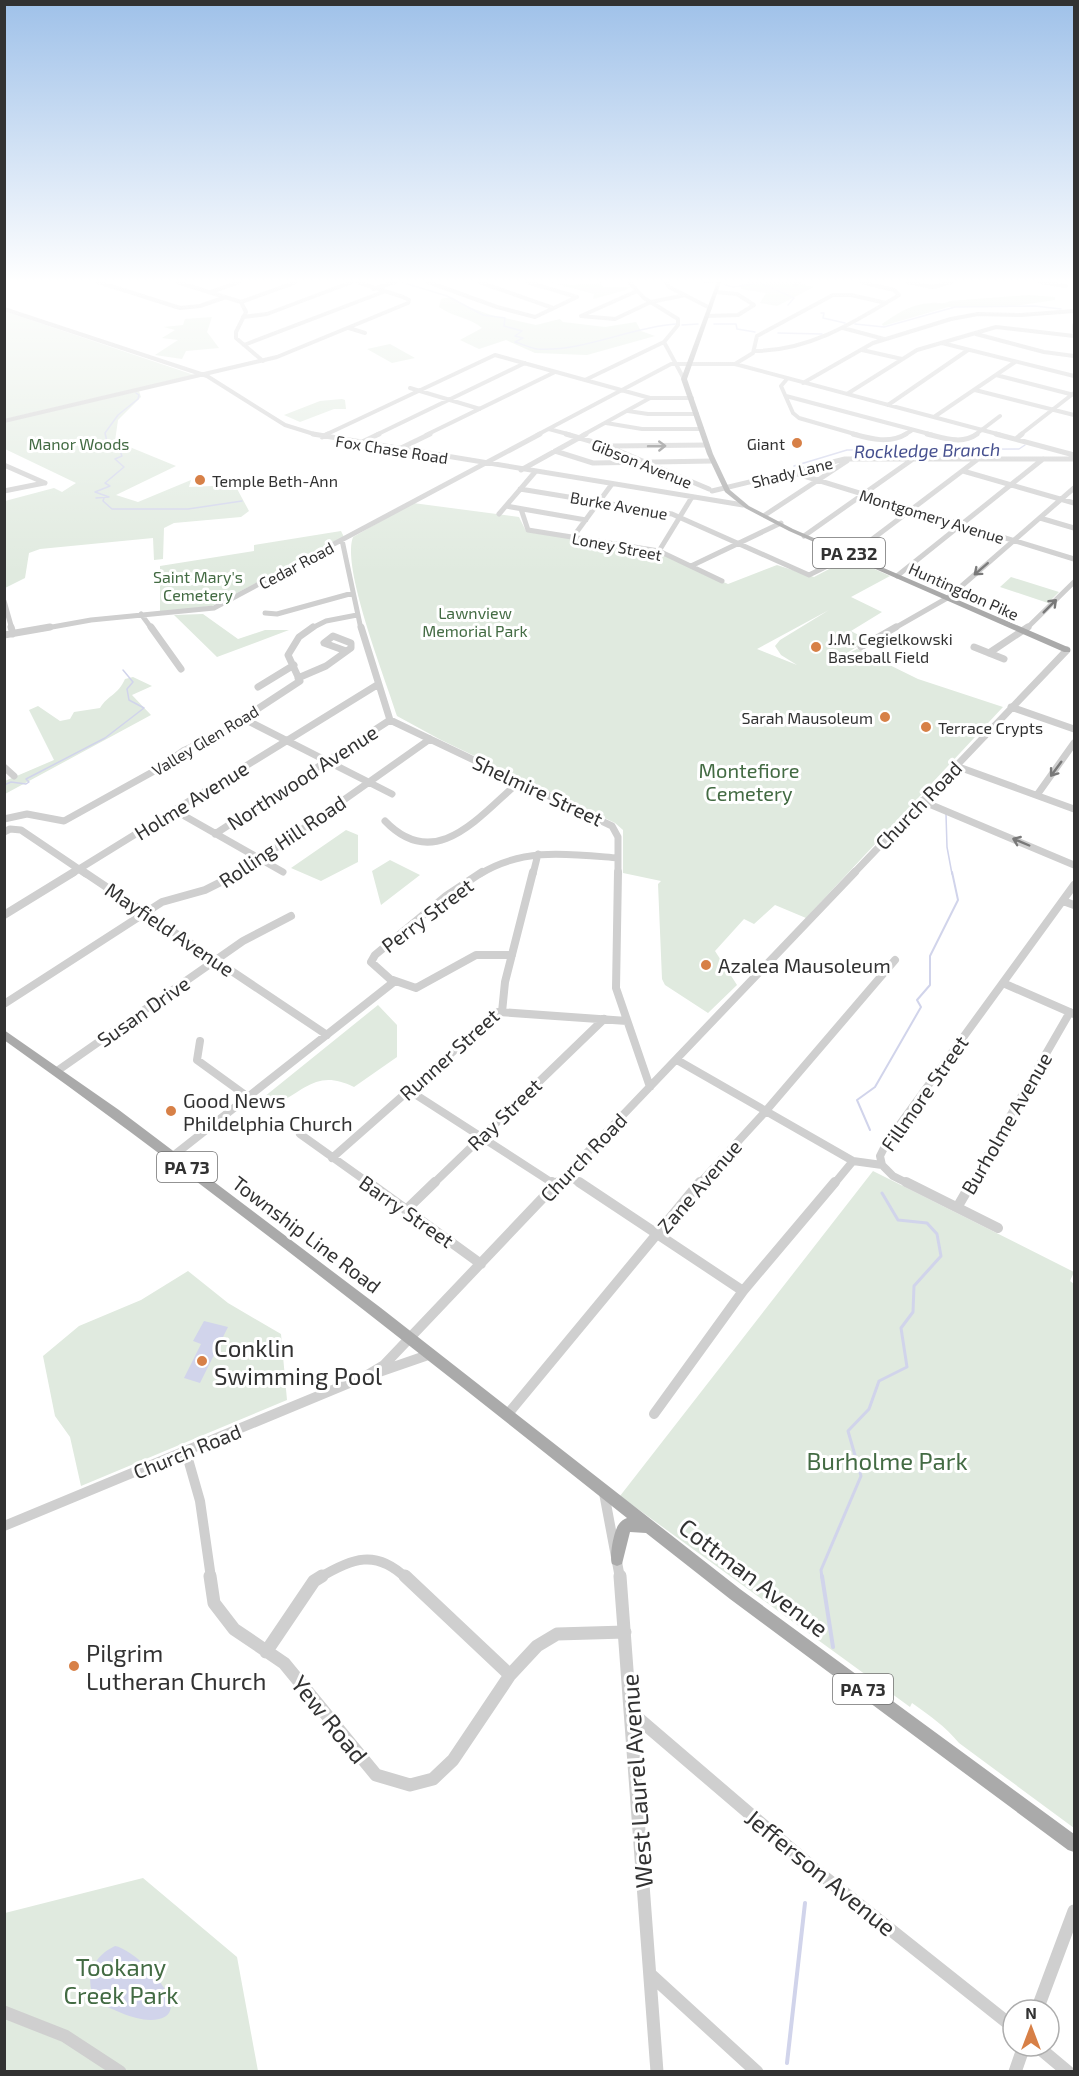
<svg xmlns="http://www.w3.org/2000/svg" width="1079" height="2076" viewBox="0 0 1079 2076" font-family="'Exo 2',sans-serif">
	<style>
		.green { fill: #e0eadf; fill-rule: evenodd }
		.water { fill: #d1d4eb }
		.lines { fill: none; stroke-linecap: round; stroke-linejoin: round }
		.stream-far3 { stroke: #d1d4eb; stroke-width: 1.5 }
		.stream-far2 { stroke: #d1d4eb; stroke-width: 2 }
		.stream-far1 { stroke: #d1d4eb; stroke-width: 3 }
		.stream { stroke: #d1d4eb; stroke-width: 4 }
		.minor-far5 { stroke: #cfcfcf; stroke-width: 4 }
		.minor-far4 { stroke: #cfcfcf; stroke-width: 5 }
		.minor-far3 { stroke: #cfcfcf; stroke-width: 7 }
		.minor-far2 { stroke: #cfcfcf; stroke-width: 8 }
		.minor-far1 { stroke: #cfcfcf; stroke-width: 10 }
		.minor { stroke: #cfcfcf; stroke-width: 13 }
		.major { fill: #aaa; fill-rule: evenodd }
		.oneway { stroke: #797979 }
		.poi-dot { fill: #d78047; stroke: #fff; stroke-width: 2 }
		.labels { text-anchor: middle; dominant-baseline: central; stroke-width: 6; stroke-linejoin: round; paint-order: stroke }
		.far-park-label { font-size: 16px; fill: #436b43; stroke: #fff }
		.far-poi-label { font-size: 16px; fill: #323232; stroke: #fff; text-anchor: start }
		.far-street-label { font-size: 16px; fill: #323232; stroke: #fff }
		.far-water-label { font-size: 18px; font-style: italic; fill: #46508f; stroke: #fff }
		.shield { fill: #fff; stroke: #707070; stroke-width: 1.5 }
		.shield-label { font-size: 18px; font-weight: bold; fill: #323232 }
		.park-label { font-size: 20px; fill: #436b43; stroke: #fff }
		.street-label { font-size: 20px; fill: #323232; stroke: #fff }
		.poi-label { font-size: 20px; fill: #323232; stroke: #fff; text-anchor: start }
		.near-poi-label { font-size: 24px; fill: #323232; stroke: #fff; text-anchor: start }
		.near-park-label { font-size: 24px; fill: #436b43; stroke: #fff }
		.near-street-label { font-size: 24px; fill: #323232; stroke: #fff }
	</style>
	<rect width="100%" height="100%" fill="#fff"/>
	<!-- green -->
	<path class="green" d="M549 282 572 285 606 282 601 283 603 287H630L626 290 593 299 594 294Z
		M750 282H794L814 287 777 306 760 303 766 293 741 289 740 285Z
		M1029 295 1055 297V300L1014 306 948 307 883 326 882 324C898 313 911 304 931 303 939 302 943 305 950 301Z
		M452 297 466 306 491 315 536 325 560 319 563 322 605 327 636 322 641 331 655 336 587 355 535 353 506 340 479 349 460 340 482 328C469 317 453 317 439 307L441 299Z
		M4 311 194 375 5 419Z
		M212 317 207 332 219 348 186 351 182 359 155 355 178 340 162 338 175 330 164 327 183 325 185 319Z
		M390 344 415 358 392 363 367 349Z
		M139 391 141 397 118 420 115 441 176 466 116 495 138 502 191 480 189 487 235 485 249 511 241 517 174 523 164 528 163 559 154 560 153 538 40 549 29 553 25 578 5 588V501L54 488 62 492 76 483 5 449V422Z
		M342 399 345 400 346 409H334L300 422 284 415 320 401Z
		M413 503 519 517 526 531 661 553 728 584 777 565 814 577 850 558 890 576 851 597 882 612 851 631 868 640 837 659 857 649 918 679 1003 707 806 918 775 905 754 924 744 919 715 951 737 985 708 1013 665 985 662 979 658 884 661 881 623 873V830L615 823 441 740 397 716C386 680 341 568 353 537ZM829 610 780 640 775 646 781 655 797 665 757 649Z
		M341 531 344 537 212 606 160 612V566L254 551V545Z
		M1011 577 1059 592 1048 603 1000 587Z
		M203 614 238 639 265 630H289L217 657 174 615Z
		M133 677 152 686 132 695 151 715 5 794V781L54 760 29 710 38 706 60 721 70 719 74 712 100 708C108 695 118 695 125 679Z
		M346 830 358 835V862L321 881 291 868Z
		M390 860 420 875 381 905 372 871Z
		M378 1005 397 1025V1057L354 1087C320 1070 307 1087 278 1104L264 1097Z
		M873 1171 1074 1272 1070 1281 1074 1284V1828L959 1743C945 1726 929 1715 912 1703L910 1707 620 1496Z
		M188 1271 228 1303 281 1334 287 1400 81 1486 70 1437 55 1416 43 1356 79 1326 141 1300Z
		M143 1878 237 1957 258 2071 5 2072V1913Z"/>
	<!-- water -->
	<path class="water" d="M204 1321 228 1327 200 1383 184 1378 201 1344 193 1341Z
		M115 1946C136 1949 196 2010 159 2019 140 2024 113 2009 96 2002 83 1979 93 1956 115 1946Z"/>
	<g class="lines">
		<!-- stream-far3 -->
		<path class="stream-far3" d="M401 282 447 296 483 315 505 318 504 326 522 331 515 336 523 338 515 342C522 344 530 348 537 349 584 352 630 327 676 324
			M705 282 712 283
			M725 285 733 287 760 283 794 298 788 305
			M821 313H824L823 318 845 323
			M714 324H736L737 329 755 332
			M855 324 884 327 955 307 1035 306 1061 309
			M682 325 698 324
			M778 333 822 334
			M794 466 847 450 1019 449 1025 445
			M96 498 109 497 95 492 110 486 105 483 124 467 115 459 122 456 120 451 108 446 105 433 118 415 138 399 139 395 136 393
			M104 498 103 501 112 509H188L242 501
			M4 785 11 782 26 784 29 782 26 779 105 738 144 708 129 700 127 689 133 682 123 670
			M946 814 947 847 952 874"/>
		<!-- stream-far2 -->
		<path class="stream-far2" d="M870 1130 857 1100 875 1087 921 1007 917 1000 930 985V956L958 900 952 872"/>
		<!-- stream-far1 -->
		<path class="stream-far1" d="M822 1578 821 1570 861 1476 848 1431 869 1409 879 1381 907 1367 901 1328 913 1312 914 1286 941 1256 937 1234 927 1223 898 1220 882 1193"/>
		<!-- stream -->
		<path class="stream" d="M822 1576 833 1647
			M787 2063 805 1903"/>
		<!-- minor-far5 -->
		<path class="minor-far5" d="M98 282 180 308 200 306 226 297
			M177 282 241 302 246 312 236 332V338L263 361
			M428 282 497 307 535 317 577 297
			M479 282 553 308
			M527 282 577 297
			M629 282 644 298 678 319V325L664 342 684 379
			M666 282 669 287 710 308
			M907 282 933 287 951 282
			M1040 282 1066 286
			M795 285 799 282
			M373 289 395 282
			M211 292 239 282
			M241 302 296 282
			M4 309 207 376 285 425 317 435
			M581 316 615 319 651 302 685 295
			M581 316 637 291
			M707 316 738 315 754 305 737 294 716 292
			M243 317 267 314 352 282
			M1074 325V332
			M349 328 365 333
			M843 328 884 339
			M976 334 1044 352 1074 356
			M942 343 1074 376
			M244 345 383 292
			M862 350 902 359
			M754 351C809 351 853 323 899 295L894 290 861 282
			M735 364 753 353 757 336 833 295H851L886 303
			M996 375 1074 395
			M787 379 781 386 793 413 799 418 858 435
			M585 380 664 342
			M803 383 873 343 951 319 978 314 1021 315 1074 311
			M410 388 480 409
			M975 390 1074 415
			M847 394 917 350 996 327 1074 336
			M786 396 933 435
			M888 405 968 350
			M628 411 648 414H697
			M934 417 1015 362
			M4 421 277 357 408 303 409 300 403 297 357 282
			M606 423 642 429H702
			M549 429 571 435
			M325 435 495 355 650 398H692
			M376 435 525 363
			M426 435 555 372
			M537 435 671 364H735L1001 435
			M583 435 650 398
			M904 435 911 431
			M975 435 1000 416
			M1020 435 1074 393"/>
		<!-- minor-far4 -->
		<path class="minor-far4" d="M313 434 743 505
			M566 434 607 446 709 489
			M853 434C871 439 890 444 906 434
			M927 434C944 438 962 445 977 434
			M996 434 1074 455
			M322 437 328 434
			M1016 439 1022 434
			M358 444 379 434
			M610 446 707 445
			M397 450 430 434
			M555 451 593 463 713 461
			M4 465 45 483
			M521 470 586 434
			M963 471 1074 503
			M791 472 1074 559
			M520 489 672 514 809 575 854 553 978 459
			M4 491 44 483
			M712 491 845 459H1074
			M506 506 586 520
			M521 509 528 530 659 551 722 581
			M499 514 535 472
			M765 515 847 461
			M1040 518 1074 528
			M804 536 913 459
			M573 537 612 484
			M342 540 361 629
			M659 551 692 497
			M691 566 781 523
			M897 576 1043 459
			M4 601 12 629
			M265 613 277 614 353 593
			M141 614 152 629
			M41 629 91 620 214 608 540 434
			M310 629 326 621 357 615
			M893 629 949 597 1074 488
			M1026 629 1074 582"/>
		<!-- minor-far3 -->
		<path class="minor-far3" d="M11 627 13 634
			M151 627 181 669
			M361 627 390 720 612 826 618 837V874
			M4 635 50 627
			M861 647 896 627
			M974 647 1004 659
			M989 653 1028 627
			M298 678 326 666 351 648V643L333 636 324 643 346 651
			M258 687 294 665
			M1011 707 1074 729
			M248 721 392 794
			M956 766 1074 809
			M4 767 14 776
			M1037 795 1074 743
			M922 801 1074 865
			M174 810 283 872
			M4 819 27 814 64 821 156 770 183 751 218 735 300 681 288 655 299 637 313 627
			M385 821C436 874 480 815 520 781
			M4 832 10 829 21 830 86 874
			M215 834 390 720
			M71 874 377 685
			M239 874 430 739
			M480 874C524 847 569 854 618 858
			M533 874 538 854
			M853 874 1067 650"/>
		<!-- minor-far2 -->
		<path class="minor-far2" d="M84 872 327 1035
			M482 872 446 896 375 955 371 962 390 979 416 988 476 955H512
			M618 872 616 988 650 1087
			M1063 901 1074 905
			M4 915 74 872
			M1003 983 1074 1014
			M4 1004 162 902 205 890 241 872
			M499 1012 627 1021
			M200 1041 197 1060 248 1097
			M677 1060 853 1161
			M57 1071 243 941 291 916
			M410 1091 554 1184
			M300 1134 370 1184
			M173 1156 395 981
			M332 1158 498 1012H502L505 982 533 872
			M882 1165 893 1176 909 1184
			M566 1174 581 1184
			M433 1184 604 1019
			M557 1184 855 872
			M699 1184 765 1112 895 960
			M834 1184 853 1161 882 1165 880 1156 887 1142 1074 885
			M971 1184 1070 1012"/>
		<!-- minor-far1 -->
		<path class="minor-far1" d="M368 1182 481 1264
			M552 1182 556 1185
			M579 1182 743 1291
			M906 1182 998 1228
			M958 1206 972 1182
			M406 1210 435 1182
			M379 1372 431 1354
			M654 1414 743 1291 835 1182
			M507 1415 700 1182
			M186 1452 200 1501 211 1578
			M604 1493 620 1578
			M4 1526 364 1377 384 1365 558 1182
			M319 1578C352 1558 376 1549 406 1578"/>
		<!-- minor -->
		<path class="minor" d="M210 1576 214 1603 234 1629 284 1663 376 1775 410 1785 433 1779 453 1760 510 1675 537 1646 557 1634 625 1632
			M405 1576 510 1675
			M620 1576 657 2072
			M266 1652 314 1581 322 1576
			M632 1713 813 1868 1013 2027
			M651 1975 757 2072
			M1037 2010 1074 1911
			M4 2012 65 2036 120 2072
			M1037 2046 1068 2072
			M1015 2072 1024 2046"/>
		<!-- major -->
		<path class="major" d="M717 282H721L687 379 713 454 730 490 749 506 793 529 1070 648V652H1064L789 531 745 508 725 492 707 454 681 379Z
			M4 1030 119 1110 381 1308 740 1589 1074 1834V1852L1068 1850 730 1599 646 1533 630 1532 622 1564 617 1566 612 1564C609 1557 614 1530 619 1524 621 1521 624 1519 627 1518 422 1355 217 1192 4 1040Z"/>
	</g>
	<!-- one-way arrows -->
	<defs><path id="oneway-shaft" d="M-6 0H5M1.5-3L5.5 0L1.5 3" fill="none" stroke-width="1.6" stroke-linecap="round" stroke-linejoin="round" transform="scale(1.5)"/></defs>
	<g class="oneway">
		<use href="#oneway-shaft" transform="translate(657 446) rotate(-1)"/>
		<use href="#oneway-shaft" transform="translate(981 569) rotate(139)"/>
		<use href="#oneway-shaft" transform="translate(1050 606) rotate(-45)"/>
		<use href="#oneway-shaft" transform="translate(1056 769) rotate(126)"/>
		<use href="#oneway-shaft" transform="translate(1021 842) rotate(-157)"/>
	</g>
	<!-- sky -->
	<linearGradient id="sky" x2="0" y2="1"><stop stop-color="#9fc1e9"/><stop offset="0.49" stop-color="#fff"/><stop offset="1" stop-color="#fff" stop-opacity="0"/></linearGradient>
	<rect width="1079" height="573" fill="url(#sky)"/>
	<!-- markers -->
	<g class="poi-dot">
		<circle cx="797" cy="443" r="6"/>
		<circle cx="200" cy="480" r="6"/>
		<circle cx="816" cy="647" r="6"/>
		<circle cx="885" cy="717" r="6"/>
		<circle cx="926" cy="727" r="6"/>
		<circle cx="706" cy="965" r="6"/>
		<circle cx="171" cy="1111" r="6"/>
		<circle cx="202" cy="1361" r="6"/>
		<circle cx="74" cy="1666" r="6"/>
	</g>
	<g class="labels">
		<!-- far-park labels -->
		<g class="far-park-label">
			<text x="79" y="443">Manor Woods</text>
			<text x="198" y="576">Saint Mary's<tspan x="198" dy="18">Cemetery</tspan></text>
			<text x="475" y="612">Lawnview<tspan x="475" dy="18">Memorial Park</tspan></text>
		</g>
		<!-- far-poi labels -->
		<g class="far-poi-label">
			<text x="785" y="443" text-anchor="end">Giant</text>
			<text x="212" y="480">Temple Beth-Ann</text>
			<text x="828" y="638">J.M. Cegielkowski<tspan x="828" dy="18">Baseball Field</tspan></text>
			<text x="873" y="717" text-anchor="end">Sarah Mausoleum</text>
			<text x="938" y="727">Terrace Crypts</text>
		</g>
		<!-- far-street labels -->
		<g class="far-street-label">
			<text transform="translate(392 449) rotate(9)">Fox Chase Road</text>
			<text transform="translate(642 463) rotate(22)">Gibson Avenue</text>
			<text transform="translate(792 472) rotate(-14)">Shady Lane</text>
			<text transform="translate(619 505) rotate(10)">Burke Avenue</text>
			<text transform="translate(932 516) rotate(17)">Montgomery Avenue</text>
			<text transform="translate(617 546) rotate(11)">Loney Street</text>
			<text transform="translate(296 565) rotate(-28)">Cedar Road</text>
			<text transform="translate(964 591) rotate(24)">Huntingdon Pike</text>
			<text transform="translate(205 740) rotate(-31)">Valley Glen Road</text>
		</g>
		<!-- far-water labels -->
		<g class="far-water-label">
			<text transform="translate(927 450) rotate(-1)">Rockledge Branch</text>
		</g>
		<!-- shield labels -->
		<g class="shield">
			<rect x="813" y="538" width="72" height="30" rx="4.5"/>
			<rect x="157" y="1152" width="60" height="30" rx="4.5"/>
			<rect x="833" y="1674" width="60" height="30" rx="4.5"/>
		</g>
		<g class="shield-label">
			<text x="849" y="553">PA 232</text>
			<text x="187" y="1167">PA 73</text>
			<text x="863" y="1689">PA 73</text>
		</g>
		<!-- park labels -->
		<g class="park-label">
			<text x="749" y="770">Montefiore<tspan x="749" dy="23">Cemetery</tspan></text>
		</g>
		<!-- street labels -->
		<g class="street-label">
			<text transform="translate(302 777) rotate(-33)">Northwood Avenue</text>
			<text transform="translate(538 790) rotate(25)">Shelmire Street</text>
			<text transform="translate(191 800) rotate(-32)">Holme Avenue</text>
			<text transform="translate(918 805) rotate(-46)">Church Road</text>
			<text transform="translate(282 841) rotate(-34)">Rolling Hill Road</text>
			<text transform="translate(427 915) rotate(-37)">Perry Street</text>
			<text transform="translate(170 929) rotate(34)">Mayfield Avenue</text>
			<text transform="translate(143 1011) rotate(-35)">Susan Drive</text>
			<text transform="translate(449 1054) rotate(-42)">Runner Street</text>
			<text transform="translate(924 1093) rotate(-55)">Fillmore Street</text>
			<text transform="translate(504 1114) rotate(-44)">Ray Street</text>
			<text transform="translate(1006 1123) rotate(-60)">Burholme Avenue</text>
			<text transform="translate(583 1157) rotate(-46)">Church Road</text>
			<text transform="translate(699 1186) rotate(-49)">Zane Avenue</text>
			<text transform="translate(407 1211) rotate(35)">Barry Street</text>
			<text transform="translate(307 1234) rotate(37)">Township Line Road</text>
			<text transform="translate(187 1451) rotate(-22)">Church Road</text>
		</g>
		<!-- poi labels -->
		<g class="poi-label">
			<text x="718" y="965">Azalea Mausoleum</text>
			<text x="183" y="1100">Good News<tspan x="183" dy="23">Phildelphia Church</tspan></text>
		</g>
		<!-- near-poi labels -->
		<g class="near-poi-label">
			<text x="214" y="1347">Conklin<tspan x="214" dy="28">Swimming Pool</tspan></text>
			<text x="86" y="1652">Pilgrim<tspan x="86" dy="28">Lutheran Church</tspan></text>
		</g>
		<!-- near-park labels -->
		<g class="near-park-label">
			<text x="887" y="1460">Burholme Park</text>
			<text x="121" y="1966">Tookany<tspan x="121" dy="28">Creek Park</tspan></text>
		</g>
		<!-- near-street labels -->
		<g class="near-street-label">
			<text transform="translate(754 1577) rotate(37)">Cottman Avenue</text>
			<text transform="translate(330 1719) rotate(51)">Yew Road</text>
			<text transform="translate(636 1781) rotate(-94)">West Laurel Avenue</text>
			<text transform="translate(821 1872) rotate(39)">Jefferson Avenue</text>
		</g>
	</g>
	<!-- border -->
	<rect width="1079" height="2076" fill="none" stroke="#323232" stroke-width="12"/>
	<!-- north arrow -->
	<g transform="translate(1031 2028)"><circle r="28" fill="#ffffff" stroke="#adadad" stroke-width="1.5"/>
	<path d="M0-4.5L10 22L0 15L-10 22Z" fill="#d78047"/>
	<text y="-9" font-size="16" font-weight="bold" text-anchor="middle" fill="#323232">N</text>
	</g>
</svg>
